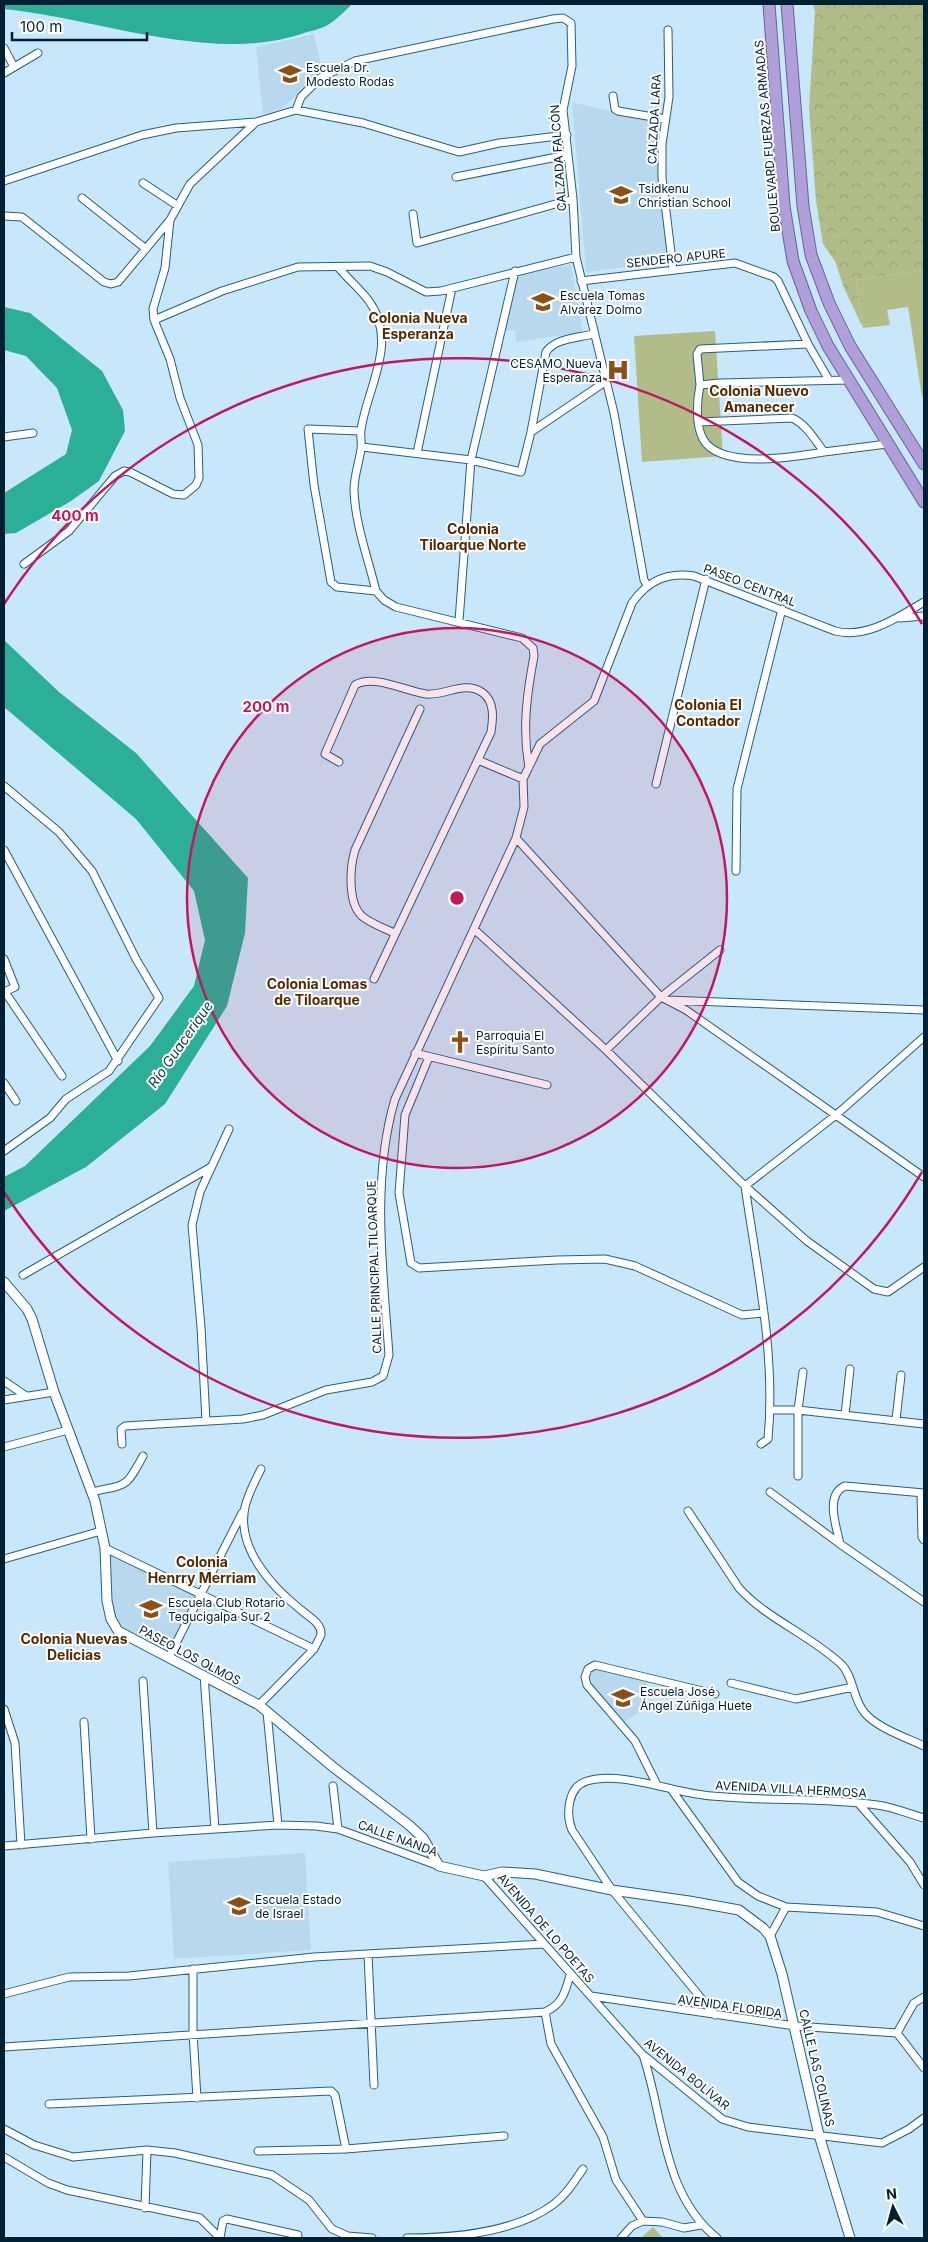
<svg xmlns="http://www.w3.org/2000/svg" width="928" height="2242" viewBox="0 0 928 2242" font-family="Inter,sans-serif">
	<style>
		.built { fill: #b8d8ee }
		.forest { fill: url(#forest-crowns) }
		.garden { fill: #b2bc88 }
		.water { fill: #2baf97 }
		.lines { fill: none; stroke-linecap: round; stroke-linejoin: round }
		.minor-casing { stroke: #236082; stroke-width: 9 }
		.tertiary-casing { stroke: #236082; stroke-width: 11 }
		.trunk-casing { stroke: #666398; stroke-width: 13 }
		.minor { stroke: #fff; stroke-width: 7 }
		.tertiary { stroke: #fff; stroke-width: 9 }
		.trunk { stroke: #b09fd8; stroke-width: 11 }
		.ring { fill: none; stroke: #c2185b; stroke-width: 2.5 }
		.labels { text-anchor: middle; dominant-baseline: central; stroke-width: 4; stroke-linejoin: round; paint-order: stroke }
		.poi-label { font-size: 12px; fill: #001f32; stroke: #fff; text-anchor: start }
		.street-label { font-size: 12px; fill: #001f32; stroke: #fff }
		.neighbourhood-label { font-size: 14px; font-weight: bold; fill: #552a01; stroke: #fff }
		.water-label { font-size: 14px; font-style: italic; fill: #10463c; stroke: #fff }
		.centre { fill: #c2185b; stroke: #fff; stroke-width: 2.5 }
		.ring-label { font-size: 15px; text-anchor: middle; font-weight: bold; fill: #c2185b; stroke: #fff; stroke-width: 4; stroke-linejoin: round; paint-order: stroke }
	</style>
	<defs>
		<pattern id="forest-crowns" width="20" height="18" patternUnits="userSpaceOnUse" patternTransform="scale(1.25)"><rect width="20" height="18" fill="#b2bc88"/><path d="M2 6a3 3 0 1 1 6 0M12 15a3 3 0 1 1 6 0" fill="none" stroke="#97a176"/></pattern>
	</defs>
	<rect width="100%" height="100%" fill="#c9e7fa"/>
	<!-- built -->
	<path class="built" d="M314 34 323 73 281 109 263 114 256 47Z
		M572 102 650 121 654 124 668 262 586 272Z
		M571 265 583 332 516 342 515 330 501 331 516 274Z
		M109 1555 196 1596 167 1653 121 1628 117 1623 111 1602Z
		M597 1668 648 1682 640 1711 623 1723 591 1685 589 1675Z
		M305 1853 311 1950 174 1959 168 1862Z"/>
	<!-- forest -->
	<path class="forest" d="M813 4H924V270L856 280 863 328 844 288 835 261 823 244 816 201 809 108 815 12Z"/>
	<!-- garden -->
	<path class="garden" d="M924 270V397H922L908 307 887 310 890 325 863 328 856 280Z
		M715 331 723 456 642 462 634 336Z
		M653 2227 663 2238H641Z"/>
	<!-- water -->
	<path class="water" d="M4 4H352C345 11 335 21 326 26 320 29 311 31 304 33 214 65 96 18 4 9Z
		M4 307 30 313 102 371 123 410 125 431 99 481 71 501 16 533 4 534V493L66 454 72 430 57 388 26 356 4 350Z
		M4 640 59 692 136 753 248 878 245 933 227 1006 165 1104 86 1167 4 1211V1177L25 1166 150 1046 194 986 205 940 194 891 136 819 4 707Z"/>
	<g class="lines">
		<defs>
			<path id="minor" d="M668 30 669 97 662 144V178L673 269
				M4 48 14 67
				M4 73 38 53
				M613 96 615 109 618 111 665 119
				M296 110 301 97 320 78 355 61 553 19 563 18 571 23 572 66 563 110 573 199 576 257 614 413 644 580 647 585
				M456 177 567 155
				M4 181 142 135 176 128 256 122 296 110 363 123 459 152 499 143 567 135
				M143 183 178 206
				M82 198 146 249
				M413 214 417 243 573 199
				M4 216 22 217 104 282 111 284 118 282 170 220 190 184 256 122
				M338 267C348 279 360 289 369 301 399 343 367 387 361 430 360 436 362 443 361 449 359 463 354 476 354 490 355 524 368 558 376 591L384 600 396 607 522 638 533 648 534 656C527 693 522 729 529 767
				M581 281 735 263 774 277 778 281 808 344 829 380
				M154 320 222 291 298 267 370 266 387 272 426 292 441 291 576 257
				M700 385 697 354 700 349 808 344
				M699 422 792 418C806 424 815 440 824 452L887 444
				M360 431 308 429 314 485 331 582 337 587 376 591
				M531 432 605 382
				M4 437 33 433
				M362 447 471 460 521 472 531 432 546 352C555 338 578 338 593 334
				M824 452C795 457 720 470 703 439 695 424 697 400 700 385L720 383 849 380
				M417 453 452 288
				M24 564 69 531 115 476 124 471 130 472 173 494 184 495 196 485 199 478 198 445 180 398 170 359 154 320 153 309 165 268 170 220
				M900 618 924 616
				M459 621 471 460 515 271
				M478 760 523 779
				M339 762 325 754 355 685C374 674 405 691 426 694 445 696 465 680 483 693 495 702 493 719 491 732L374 979
				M656 784 706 579
				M4 786 59 832 92 871 136 959 159 998 109 1071 66 1099 50 1118 4 1151
				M516 838 661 997 686 1010 924 1177
				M4 850 118 1061
				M736 871 737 789 782 609
				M474 929 606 1050 745 1186 807 1241 874 1289 888 1292 924 1267
				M394 933C384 928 372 924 363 917 347 904 350 867 355 850L420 709
				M4 959 15 987 4 992
				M5 992 62 1076
				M667 1000 924 1010
				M606 1050 661 997 720 950
				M415 1053 547 1085
				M429 1057 405 1115 399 1193 411 1263 419 1268 557 1260 605 1259 635 1266 742 1315 763 1313
				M4 1083 16 1101
				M745 1186C757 1270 776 1355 768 1439L761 1444
				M745 1186 836 1115 924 1037
				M23 1275 211 1167
				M4 1381 26 1396
				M4 1400 54 1392
				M771 1410H798L924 1424
				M845 1415 850 1369
				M896 1420 901 1375
				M206 1421 201 1327 192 1225 200 1192 229 1129
				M122 1444 121 1429 125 1426 243 1419 263 1415 326 1390 372 1382 383 1376 389 1355C383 1271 371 1180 395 1099L516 838 524 807 523 779 540 744 594 701 632 603C648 580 668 572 694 576L835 631C867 639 898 617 924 602
				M4 1447 68 1430
				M798 1476V1410L803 1372
				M91 1492C128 1484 125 1489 143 1456
				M770 1492 840 1544
				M921 1493 922 1537 924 1540
				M924 1493 845 1486C824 1495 837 1528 840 1544L924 1602
				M688 1511 739 1588C767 1619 810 1635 841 1664 853 1675 853 1699 864 1712 875 1727 907 1738 924 1746
				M105 1548 314 1649 321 1635C322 1623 309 1617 301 1610 272 1587 236 1548 245 1507 248 1494 255 1481 261 1469
				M4 1559 101 1531
				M169 1657 242 1513
				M204 1675 215 1829
				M143 1681 153 1833
				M731 1683 796 1699 853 1687
				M259 1705 314 1649
				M4 1709 15 1743 21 1845
				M267 1712 278 1825
				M84 1722 91 1839
				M657 1785 635 1741 587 1685 585 1677 588 1669 595 1665 715 1694
				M333 1786 338 1829
				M671 1789 738 1882 758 1896 786 1907 877 1912 924 1926
				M859 1804 910 1862 924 1885
				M4 1846 153 1833 278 1825 316 1826 338 1829 439 1866
				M484 1876 642 2054 722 2119 748 2127 882 2143 909 2129 924 2118
				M770 1936 786 1907
				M368 1954 374 2085
				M193 1969V2033L197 2098
				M4 1994 69 1977 129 1976 314 1957 544 1944
				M591 1996 795 2026 897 2033
				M924 1997 914 2003 897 2033 924 2068
				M545 2012 551 2044 603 2137 616 2180 643 2221
				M715 2015 612 1890 572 1830C566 1815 567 1787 587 1781 619 1771 669 1791 703 1795 760 1802 819 1797 877 1805 893 1807 909 1814 924 1818
				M4 2047 545 2012C563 2004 565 1992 570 1975
				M643 2055C664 2117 662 2194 717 2238
				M49 2104 331 2091 335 2095 346 2149
				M4 2129 34 2145 73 2157 147 2150 175 2153 272 2175 309 2200 332 2229 348 2236 372 2238
				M258 2151 346 2149 504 2136
				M4 2157 48 2183 67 2190 200 2218 220 2238
				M145 2208 147 2150
				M220 2238 223 2221 227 2219 298 2235
				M407 2238C453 2238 515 2233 554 2204 566 2195 574 2182 583 2169
				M621 2238 632 2226 643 2221 662 2222 684 2228 701 2225"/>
			<path id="tertiary" d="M4 1282 27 1309 32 1319 54 1392 95 1501 105 1548 107 1601 111 1619 118 1631 259 1705 333 1767 409 1825 423 1838 439 1866 484 1876 502 1872 535 1874 612 1890 689 1901 739 1910 763 1928 770 1936 782 1974 819 2135 850 2238"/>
			<path id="trunk" d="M769 4 784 206 793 261 811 311 828 346 924 502
				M787 4 803 206 811 255 829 303 850 346 924 464"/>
		</defs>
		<!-- minor casing -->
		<use href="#minor" class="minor-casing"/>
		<!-- tertiary casing -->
		<use href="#tertiary" class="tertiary-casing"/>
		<!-- trunk casing -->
		<use href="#trunk" class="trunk-casing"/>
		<!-- minor -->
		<use href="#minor" class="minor"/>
		<!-- tertiary -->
		<use href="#tertiary" class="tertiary"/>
		<!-- trunk -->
		<use href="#trunk" class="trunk"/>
	</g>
	<!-- distance rings -->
	<circle cx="457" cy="898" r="270" fill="#c2185b" fill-opacity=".12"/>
	<g class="ring">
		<circle cx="457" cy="898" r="270"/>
		<path d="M922 1172A540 540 0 0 1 4 1192M4 604A540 540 0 0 1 922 624"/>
	</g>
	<!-- icons -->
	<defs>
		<symbol id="school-bare" viewBox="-9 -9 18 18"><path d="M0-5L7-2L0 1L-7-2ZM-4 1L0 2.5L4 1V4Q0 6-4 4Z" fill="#8e4f16" stroke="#fff" stroke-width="2.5" paint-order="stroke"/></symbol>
		<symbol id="hospital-bare" viewBox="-9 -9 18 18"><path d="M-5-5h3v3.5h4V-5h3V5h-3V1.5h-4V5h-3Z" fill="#8e4f16" stroke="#fff" stroke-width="2.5" paint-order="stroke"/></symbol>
		<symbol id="church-bare" viewBox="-9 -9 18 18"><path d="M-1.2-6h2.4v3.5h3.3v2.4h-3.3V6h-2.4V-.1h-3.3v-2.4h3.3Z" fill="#8e4f16" stroke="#fff" stroke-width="2.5" paint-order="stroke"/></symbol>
	</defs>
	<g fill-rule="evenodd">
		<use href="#school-bare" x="274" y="58" width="32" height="32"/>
		<use href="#school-bare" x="605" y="179" width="32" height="32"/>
		<use href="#school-bare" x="527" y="286" width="32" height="32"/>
		<use href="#hospital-bare" x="602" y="354" width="32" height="32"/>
		<use href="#church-bare" x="444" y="1026" width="32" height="32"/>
		<use href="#school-bare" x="135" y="1593" width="32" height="32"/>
		<use href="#school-bare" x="607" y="1682" width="32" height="32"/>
		<use href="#school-bare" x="223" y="1890" width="32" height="32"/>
	</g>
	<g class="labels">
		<!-- poi labels -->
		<g class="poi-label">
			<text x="306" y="67">Escuela Dr.<tspan x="306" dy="14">Modesto Rodas</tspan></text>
			<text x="638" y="188">Tsidkenu<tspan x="638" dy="14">Christian School</tspan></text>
			<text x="560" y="295">Escuela Tomas<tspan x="560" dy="14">Alvarez Dolmo</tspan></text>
			<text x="602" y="363" text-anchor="end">CESAMO Nueva<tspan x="602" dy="14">Esperanza</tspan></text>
			<text x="476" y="1035">Parroquia El<tspan x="476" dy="14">Espíritu Santo</tspan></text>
			<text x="168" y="1602">Escuela Club Rotario<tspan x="168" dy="14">Tegucigalpa Sur 2</tspan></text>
			<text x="640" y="1691">Escuela José<tspan x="640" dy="14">Ángel Zúñiga Huete</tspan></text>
			<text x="255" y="1899">Escuela Estado<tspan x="255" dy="14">de Israel</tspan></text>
		</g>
		<!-- street labels -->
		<g class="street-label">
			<text transform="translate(654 119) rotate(-87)">CALZADA LARA</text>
			<text transform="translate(767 136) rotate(-95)">BOULEVARD FUERZAS ARMADAS</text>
			<text transform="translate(558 158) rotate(-94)">CALZADA FALCÓN</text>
			<text transform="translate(676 258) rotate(-6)">SENDERO APURE</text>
			<text transform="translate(750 585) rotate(21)">PASEO CENTRAL</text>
			<text transform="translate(374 1267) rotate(-92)">CALLE PRINCIPAL TILOARQUE</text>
			<text transform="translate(190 1655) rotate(28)">PASEO LOS OLMOS</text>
			<text transform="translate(791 1789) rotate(3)">AVENIDA VILLA HERMOSA</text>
			<text transform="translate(398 1838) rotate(20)">CALLE NANDA</text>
			<text transform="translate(546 1928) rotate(49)">AVENIDA DE LO POETAS</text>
			<text transform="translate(730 2006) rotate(8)">AVENIDA FLORIDA</text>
			<text transform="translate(817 2068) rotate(77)">CALLE LAS COLINAS</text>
			<text transform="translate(687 2074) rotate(39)">AVENIDA BOLÍVAR</text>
		</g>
		<!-- neighbourhood labels -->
		<g class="neighbourhood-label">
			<text x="418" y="317">Colonia Nueva<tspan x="418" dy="16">Esperanza</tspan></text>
			<text x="759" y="390">Colonia Nuevo<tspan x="759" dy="16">Amanecer</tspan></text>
			<text x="473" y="528">Colonia<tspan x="473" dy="16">Tiloarque Norte</tspan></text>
			<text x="708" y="704">Colonia El<tspan x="708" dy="16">Contador</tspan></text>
			<text x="317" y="983">Colonia Lomas<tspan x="317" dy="16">de Tiloarque</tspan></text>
			<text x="202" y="1561">Colonia<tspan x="202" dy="16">Henrry Merriam</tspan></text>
			<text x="74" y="1638">Colonia Nuevas<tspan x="74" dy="16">Delicias</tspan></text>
		</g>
		<!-- water labels -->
		<g class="water-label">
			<text transform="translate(180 1044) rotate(-55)">Río Guacerique</text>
		</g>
	</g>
	<circle cx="457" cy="898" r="8" class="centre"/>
	<g class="ring-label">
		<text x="75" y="521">400 m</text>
		<text x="266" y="712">200 m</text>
	</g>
	<!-- border -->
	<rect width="928" height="2242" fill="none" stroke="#001f32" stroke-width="10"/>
	<!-- north arrow -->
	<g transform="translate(893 2207) rotate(354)" stroke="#ffffff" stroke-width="4" paint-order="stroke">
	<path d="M0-4L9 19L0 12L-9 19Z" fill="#001f32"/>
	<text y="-8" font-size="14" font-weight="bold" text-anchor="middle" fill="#001f32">N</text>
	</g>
	<!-- scale -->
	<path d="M12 32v8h135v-8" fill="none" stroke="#001f32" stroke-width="2.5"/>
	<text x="20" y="32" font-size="15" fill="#001f32" stroke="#ffffff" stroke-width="4" paint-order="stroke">100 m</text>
</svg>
